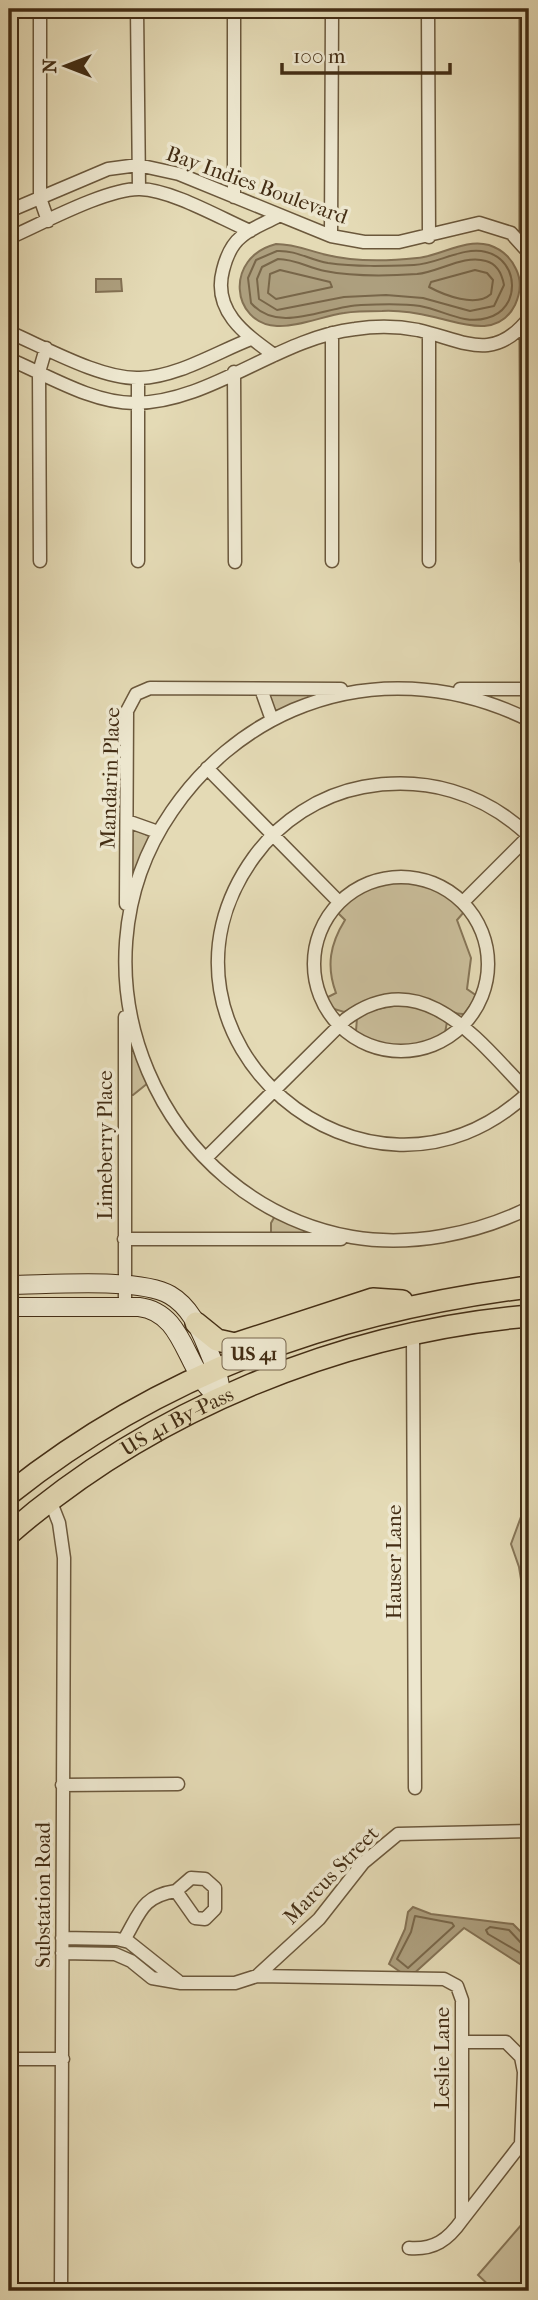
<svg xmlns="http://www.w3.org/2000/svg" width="538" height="2300" viewBox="0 0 538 2300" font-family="'IM FELL French Canon',serif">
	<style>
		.green { fill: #c9bd9a; stroke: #867557; stroke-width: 2 }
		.water { fill: #ad9f7e; stroke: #837154; stroke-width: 2 }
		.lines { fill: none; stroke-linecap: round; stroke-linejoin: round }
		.shore { stroke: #786649; stroke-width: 2 }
		.street-casing { stroke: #6b583c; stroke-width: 15 }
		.secondary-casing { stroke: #432d14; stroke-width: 20 }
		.primary-casing { stroke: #432d14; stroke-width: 24 }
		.street { stroke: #ede7cf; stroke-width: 12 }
		.secondary { stroke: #ede7cf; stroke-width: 18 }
		.primary { stroke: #e4dab5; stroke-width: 21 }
		.labels { text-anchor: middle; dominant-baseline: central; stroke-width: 7; stroke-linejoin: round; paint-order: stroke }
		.shield { fill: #ede7cf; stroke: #76654c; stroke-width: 2 }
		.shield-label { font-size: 19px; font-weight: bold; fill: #432d14 }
		.street-label { font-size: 21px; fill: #432d14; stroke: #ede7cf }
	</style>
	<rect width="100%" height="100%" fill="#e4dab5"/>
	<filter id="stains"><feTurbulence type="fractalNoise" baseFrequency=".00286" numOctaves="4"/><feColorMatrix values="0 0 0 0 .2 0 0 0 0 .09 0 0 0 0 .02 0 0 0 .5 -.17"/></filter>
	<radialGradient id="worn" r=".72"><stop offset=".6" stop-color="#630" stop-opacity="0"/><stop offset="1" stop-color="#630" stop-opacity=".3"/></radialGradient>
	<!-- green -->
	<path class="green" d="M269 694H319L279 711H275Z
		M134 828 150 837 131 882 132 829Z
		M385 883C417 880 442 888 464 912L457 920 471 958 467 989 477 996 464 1014C450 1015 438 1002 424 998 399 993 366 1003 344 1012L331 1008 326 998 336 993C326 966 330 944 345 920L336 911 362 892Z
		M398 1005 422 1008 447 1022 445 1033C423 1051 377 1052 356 1031L357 1018 368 1011Z
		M130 1043 148 1083 133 1095H131Z
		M275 1216 318 1232 319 1234H271V1223Z
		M525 1506 529 1507V1629L519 1567 511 1544Z
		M529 2216V2291H495L478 2275Z"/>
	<!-- water -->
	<path class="water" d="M276 244C295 244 309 251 327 255 355 262 389 261 417 258 441 256 465 238 489 245 501 249 511 258 516 269 522 281 520 294 515 305 498 339 461 323 434 317 417 313 399 310 382 311 369 311 356 311 344 313 323 316 299 327 277 326 231 324 224 257 276 244Z
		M96 279H121L122 291 96 292Z
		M413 1907 431 1914 513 1924 529 1940V1965L523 1966 464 1928 409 1978 389 1964 405 1929 408 1912Z"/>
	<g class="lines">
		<!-- shore -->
		<path class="shore" d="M277 251C296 250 310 260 328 263 356 267 385 266 414 265 438 264 463 246 486 252 520 260 521 310 487 318 464 325 443 310 420 306 401 303 381 304 361 305 326 306 279 335 251 303L248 278 256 260Z
			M278 259C295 259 309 268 325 271 355 277 387 276 417 274 439 272 464 254 486 261 497 264 502 274 504 285L494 306 470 311 423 298 386 295 344 297 277 310 259 299 257 279 262 267Z
			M280 270 330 282 332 287 276 299 268 293 270 274Z
			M475 270 487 273 493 280 491 294C476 308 444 295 429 287L431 282Z
			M415 1916 452 1923 454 1926 408 1968 397 1959 411 1932Z
			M529 1946 522 1944 509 1930 490 1927 486 1930 488 1934 529 1958"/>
		<defs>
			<path id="street" d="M40 9V198L48 221
				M137 9 139 189
				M234 9V197
				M428 9 429 237
				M9 211 108 169 138 165 179 174 331 236 364 242H399L479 223 511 233 529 253
				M331 236 332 9
				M9 238C41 224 107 188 140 189 172 190 220 218 250 231
				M526 248V9
				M526 323 527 561
				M9 332C44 347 102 380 140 378 177 377 217 352 251 339
				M332 333V561
				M429 333V561
				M274 355C245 334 212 311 223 270 226 258 231 245 241 237 251 228 266 223 278 216
				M9 359C47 375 92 403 134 403 210 403 278 338 355 329 375 326 397 326 418 330 463 340 493 364 529 318
				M234 372 235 562
				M138 379V561
				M40 561 39 372 46 348
				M261 689 272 720
				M460 689H529
				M529 720C454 683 370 677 293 710 244 731 202 767 172 811 61 972 159 1202 352 1237 411 1247 476 1234 529 1208
				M207 768 339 902
				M127 821 158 832
				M529 836C483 792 425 776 363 787 320 795 280 821 254 857 126 1034 367 1245 529 1092
				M314 964a87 87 0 1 1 174 0a87 87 0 1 1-174 0Z
				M463 902 529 836
				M126 904 127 711 136 694 150 688 341 689
				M206 1158 346 1019C423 962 480 1043 529 1093
				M124 1239H341
				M125 1307V1017
				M413 1335 415 1788
				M50 1500 59 1523 64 1558 61 2291
				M62 1785 178 1784
				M191 1878 205 1879 215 1888V1909L205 1919 195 1918 176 1891Z
				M62 1938 117 1939 129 1942 178 1981
				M124 1940C140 1913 142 1896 176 1891
				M62 1953 115 1954 131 1961 152 1978 181 1983H235L257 1976 444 1979 457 1986 462 2000V2220C448 2240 434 2250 409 2248
				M257 1976 319 1919 363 1863 398 1834 529 1831
				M462 2042H506L521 2057 524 2072 521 2144 462 2220
				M9 2059H63"/>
			<path id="secondary" d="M9 1285C47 1285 139 1277 170 1295 189 1306 199 1327 207 1347 214 1364 221 1379 221 1398
				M9 1307H139C188 1313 184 1376 221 1398"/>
			<g id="primary">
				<path d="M196 1323 217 1340 235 1344 373 1299 402 1301"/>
				<path d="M9 1494C162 1372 337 1311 529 1287"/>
				<path id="s1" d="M9 1534C151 1410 341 1332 529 1316"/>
			</g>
		</defs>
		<!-- street casing -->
		<use href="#street" class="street-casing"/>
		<!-- secondary casing -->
		<use href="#secondary" class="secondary-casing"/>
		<!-- primary casing -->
		<use href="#primary" class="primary-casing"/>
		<!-- street -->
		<use href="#street" class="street"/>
		<!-- secondary -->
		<use href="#secondary" class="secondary"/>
		<!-- primary -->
		<use href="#primary" class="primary"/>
	</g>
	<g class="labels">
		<!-- shield labels -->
		<rect class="shield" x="222.5" y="1338.5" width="63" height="31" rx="5"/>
		<g class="shield-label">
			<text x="254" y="1354">US 41</text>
		</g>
		<!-- street labels -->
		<g class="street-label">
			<text transform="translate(257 185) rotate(20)">Bay Indies Boulevard</text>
			<text transform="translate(110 778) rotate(-88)">Mandarin Place</text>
			<text transform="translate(105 1145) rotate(-90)">Limeberry Place</text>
			<text stroke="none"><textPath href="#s1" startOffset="203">US 41 By-Pass</textPath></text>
			<text transform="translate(394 1562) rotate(-90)">Hauser Lane</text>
			<text transform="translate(331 1875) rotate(-46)">Marcus Street</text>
			<text transform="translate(43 1895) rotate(-90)">Substation Road</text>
			<text transform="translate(442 2058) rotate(-90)">Leslie Lane</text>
		</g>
	</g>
	<!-- margin -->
	<rect width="538" height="2300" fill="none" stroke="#e4dab5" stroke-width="35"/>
	<rect x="10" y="10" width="517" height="2279" fill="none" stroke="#432d14" stroke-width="3.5"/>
	<rect x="18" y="18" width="503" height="2265" fill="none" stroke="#432d14" stroke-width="2"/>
	<!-- north arrow -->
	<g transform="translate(66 66) rotate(270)" stroke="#ede7cf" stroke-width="5" paint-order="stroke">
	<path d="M0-5L12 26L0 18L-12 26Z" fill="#432d14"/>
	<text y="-10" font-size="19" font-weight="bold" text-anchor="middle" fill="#432d14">N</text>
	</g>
	<!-- scale -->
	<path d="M282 63v10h168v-10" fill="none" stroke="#432d14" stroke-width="3.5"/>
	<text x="293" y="63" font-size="21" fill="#432d14" stroke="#ede7cf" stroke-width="5" paint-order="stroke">100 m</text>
	<rect width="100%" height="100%" filter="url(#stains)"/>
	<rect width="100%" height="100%" fill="url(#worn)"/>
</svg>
